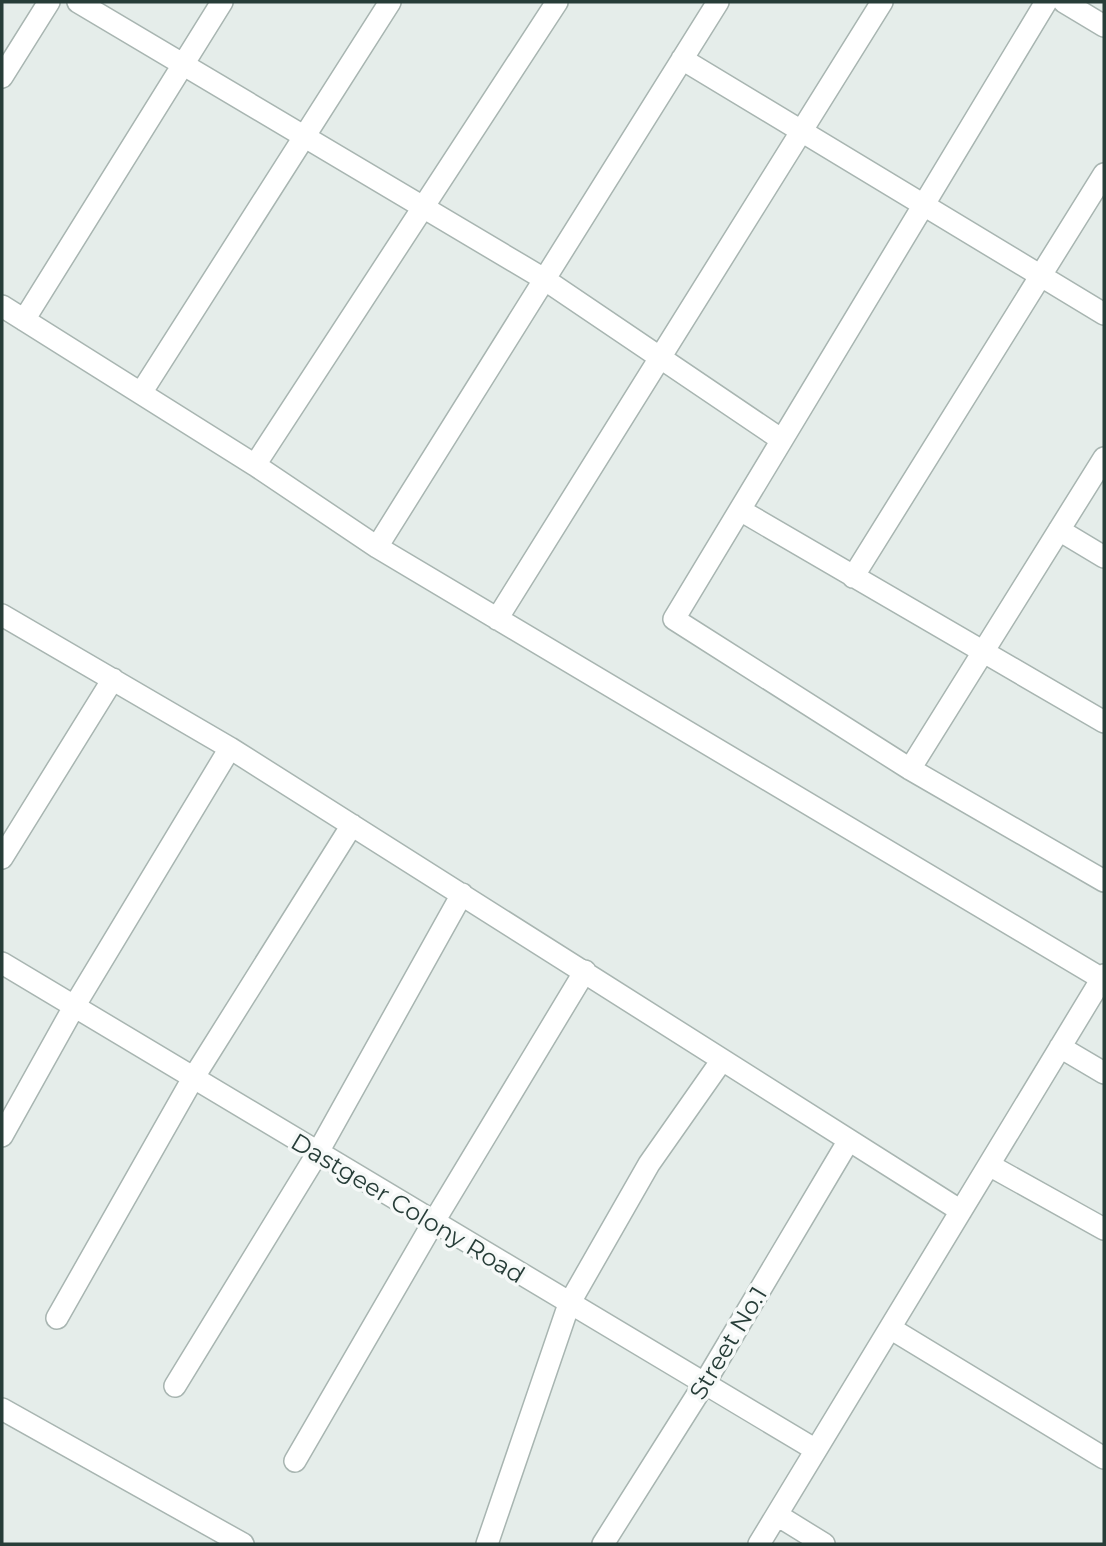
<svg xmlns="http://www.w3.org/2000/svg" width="1106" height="1546" viewBox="0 0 1106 1546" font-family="Montserrat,sans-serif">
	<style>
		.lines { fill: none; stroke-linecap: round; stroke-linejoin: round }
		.street-casing { stroke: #a8b5b1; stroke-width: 24 }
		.street { stroke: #fff; stroke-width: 21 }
		.labels { text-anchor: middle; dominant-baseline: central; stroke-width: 7; stroke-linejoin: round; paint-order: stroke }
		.street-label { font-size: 24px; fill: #273d38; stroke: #f6f9f8 }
	</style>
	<rect width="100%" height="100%" fill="#e5edea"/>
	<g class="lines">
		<defs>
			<path id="street" d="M78 2 544 279 782 440
				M1046 2 674 619 910 769 1104 881
				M1064 2 1104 26
				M682 59 1104 314
				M2 77 49 2
				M2 306 255 465 557 2
				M24 320 222 2
				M141 393 390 2
				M255 465 377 547 1104 980
				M740 510 1104 722
				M1059 530 1104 557
				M377 547 718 2
				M853 577 1104 174
				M2 615 230 748 961 1211
				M497 619 882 2
				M910 769 1104 458
				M2 858 113 679
				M2 963 816 1450
				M1060 1047 1104 1073
				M2 1136 75 1005 230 748
				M989 1165 1104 1229
				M57 1318 192 1080 352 825
				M890 1328 1104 1458
				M175 1386 317 1154 462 894
				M2 1409 243 1544
				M295 1461 433 1223 585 971
				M777 1515 824 1544
				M487 1544 569 1304 649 1164 722 1060
				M603 1544 704 1384 849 1140
				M759 1544 1104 975"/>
		</defs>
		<!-- street casing -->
		<use href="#street" class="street-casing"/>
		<!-- street -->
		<use href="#street" class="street"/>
	</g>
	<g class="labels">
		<!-- street labels -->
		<g class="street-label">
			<text transform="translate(408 1208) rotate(31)">Dastgeer Colony Road</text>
			<text transform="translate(728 1343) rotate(-59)">Street No.1</text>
		</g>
	</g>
	<!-- border -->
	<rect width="1106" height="1546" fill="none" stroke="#273d38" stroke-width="7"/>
</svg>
